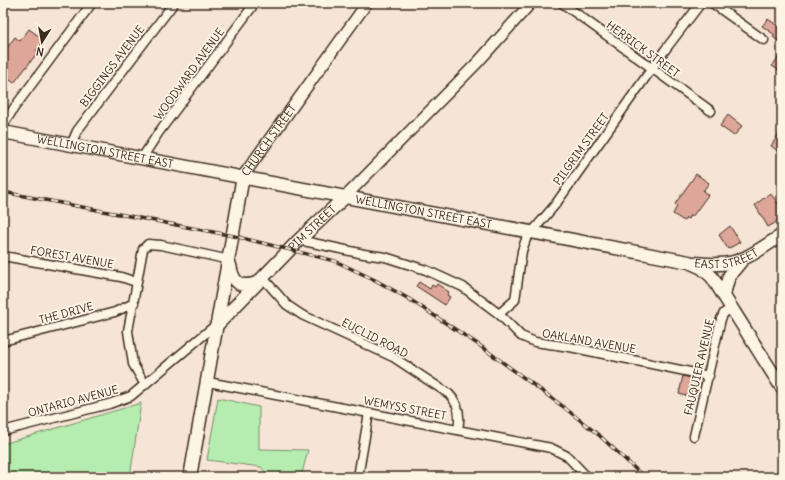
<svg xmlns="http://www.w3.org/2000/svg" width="785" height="480" viewBox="0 0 785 480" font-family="Delius,sans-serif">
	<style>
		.green { fill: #b5edb1; stroke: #788c68 }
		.building { fill: #dea599; stroke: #3b2a1e }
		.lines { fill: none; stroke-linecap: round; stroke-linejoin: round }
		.minor-casing { stroke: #3b2a1e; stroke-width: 11 }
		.tertiary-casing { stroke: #3b2a1e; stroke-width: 13 }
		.secondary-casing { stroke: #3b2a1e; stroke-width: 15 }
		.minor { stroke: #fcf5e5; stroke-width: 8 }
		.tertiary { stroke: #fcf5e5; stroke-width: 10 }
		.secondary { stroke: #fcf5e5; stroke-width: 12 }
		.rail-casing { stroke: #3b2a1e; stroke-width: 3.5 }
		.rail { stroke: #fcf5e5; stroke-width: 2; stroke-dasharray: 6; stroke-linecap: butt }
		.labels { text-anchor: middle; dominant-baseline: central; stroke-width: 3.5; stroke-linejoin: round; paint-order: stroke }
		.street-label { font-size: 11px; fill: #3b2a1e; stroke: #fcf5e5 }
	</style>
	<rect width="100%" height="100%" fill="#f6e5d6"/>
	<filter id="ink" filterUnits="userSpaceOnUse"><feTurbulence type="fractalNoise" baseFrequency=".025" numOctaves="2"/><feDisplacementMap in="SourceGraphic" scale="8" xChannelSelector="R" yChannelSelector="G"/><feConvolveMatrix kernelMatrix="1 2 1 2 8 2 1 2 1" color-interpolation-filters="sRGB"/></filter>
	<g filter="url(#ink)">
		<!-- green -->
		<path class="green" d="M218 398 259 407V449L308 450 301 477H269L261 467 207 460Z
			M141 403 130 477H3V444Z"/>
		<!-- building -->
		<path class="building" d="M768 19 782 29V44L773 37 775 35 762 26Z
			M29 29 44 40 36 51 38 52 14 83 3 75V53L15 37 20 41Z
			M782 52V72L772 66Z
			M728 115 742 126 734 136 720 126Z
			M782 129V154L771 146Z
			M696 174 709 183 703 191 708 195 692 217 690 215 688 219 686 218 684 221 673 214 677 206 675 204Z
			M770 193 780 206 779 207 782 214 775 223 768 227 755 205Z
			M730 226 740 242 728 249 719 235Z
			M419 282 430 289 432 285 435 287 437 284 449 292 447 295 450 297 445 305 416 286Z
			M683 376 694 379 691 397 679 394Z"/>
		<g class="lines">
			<defs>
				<path id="minor" d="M562 3 711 111
					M712 3 764 40
					M3 126 14 108 92 3
					M71 145 77 131 174 3
					M142 158 159 132 255 3
					M299 240 364 254 385 257 426 270 463 287 499 314 521 336 535 342 570 347 709 376
					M3 256 121 277 136 282
					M263 278 287 305 302 315 393 357 449 394C459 404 461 415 458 429
					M499 314 515 300 522 251 526 239 555 205 665 50 701 3
					M3 341 115 312 134 303
					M208 382 551 448 567 456 587 477
					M145 385 133 364 128 331 143 249 148 244 161 245 230 260
					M3 431 109 404 131 396 218 323
					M694 436 721 319 724 313 732 308
					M358 477 369 413"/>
				<g id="tertiary">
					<path id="s1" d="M243 176 367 3"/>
					<path d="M344 198 478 62 531 3"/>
				</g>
				<g id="secondary">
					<path id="s2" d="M3 132 689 262 702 268 712 277 782 388"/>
					<path id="s3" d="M694 263C739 268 746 258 782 235"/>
					<path d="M230 265C233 284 241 289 259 282"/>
					<path d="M724 294 729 276 742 260"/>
					<path id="s4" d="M219 323 299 240 344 198"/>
					<path d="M190 477 243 176"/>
				</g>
			</defs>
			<!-- minor casing -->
			<use href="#minor" class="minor-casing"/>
			<!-- tertiary casing -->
			<use href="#tertiary" class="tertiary-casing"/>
			<!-- secondary casing -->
			<use href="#secondary" class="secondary-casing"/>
			<!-- minor -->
			<use href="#minor" class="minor"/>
			<!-- tertiary -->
			<use href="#tertiary" class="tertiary"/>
			<!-- secondary -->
			<use href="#secondary" class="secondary"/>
			<defs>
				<path id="rail" d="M3 192 234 236 335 261 375 280 409 299 479 345 561 405 600 436 644 477"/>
			</defs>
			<!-- rail casing -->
			<use href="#rail" class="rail-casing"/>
			<!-- rail -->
			<use href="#rail" class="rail"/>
		</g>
	</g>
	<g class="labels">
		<!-- street labels -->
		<g class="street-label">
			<text transform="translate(643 49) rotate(36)">HERRICK STREET</text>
			<text transform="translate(112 66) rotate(-53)">BIGGINGS AVENUE</text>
			<text transform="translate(189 74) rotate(-54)">WOODWARD AVENUE</text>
			<text stroke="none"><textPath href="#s1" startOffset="44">CHURCH STREET</textPath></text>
			<text transform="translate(581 149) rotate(-54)">PILGRIM STREET</text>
			<text stroke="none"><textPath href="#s2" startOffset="104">WELLINGTON STREET EAST</textPath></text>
			<text stroke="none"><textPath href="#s2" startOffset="428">WELLINGTON STREET EAST</textPath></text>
			<text stroke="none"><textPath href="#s4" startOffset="133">PIM STREET</textPath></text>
			<text stroke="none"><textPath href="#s3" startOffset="33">EAST STREET</textPath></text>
			<text transform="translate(72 257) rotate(10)">FOREST AVENUE</text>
			<text transform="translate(66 313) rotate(-15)">THE DRIVE</text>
			<text transform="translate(375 338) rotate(27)">EUCLID ROAD</text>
			<text transform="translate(589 341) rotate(10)">OAKLAND AVENUE</text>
			<text transform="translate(699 367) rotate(-77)">FAUQUIER AVENUE</text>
			<text transform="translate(73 401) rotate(-15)">ONTARIO AVENUE</text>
			<text transform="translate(405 408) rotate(11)">WEMYSS STREET</text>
		</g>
	</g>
	<!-- margin -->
	<rect width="785" height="480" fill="none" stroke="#fcf5e5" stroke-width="16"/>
	<rect x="8" y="8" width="769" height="464" fill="none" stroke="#3b2a1e" stroke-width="1.5" filter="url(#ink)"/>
	<!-- north arrow -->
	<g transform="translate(42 42) rotate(191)" stroke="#fcf5e5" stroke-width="3" paint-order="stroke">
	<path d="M0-3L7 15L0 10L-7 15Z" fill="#3b2a1e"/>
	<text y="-6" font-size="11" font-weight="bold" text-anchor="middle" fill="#3b2a1e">N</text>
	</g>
</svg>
